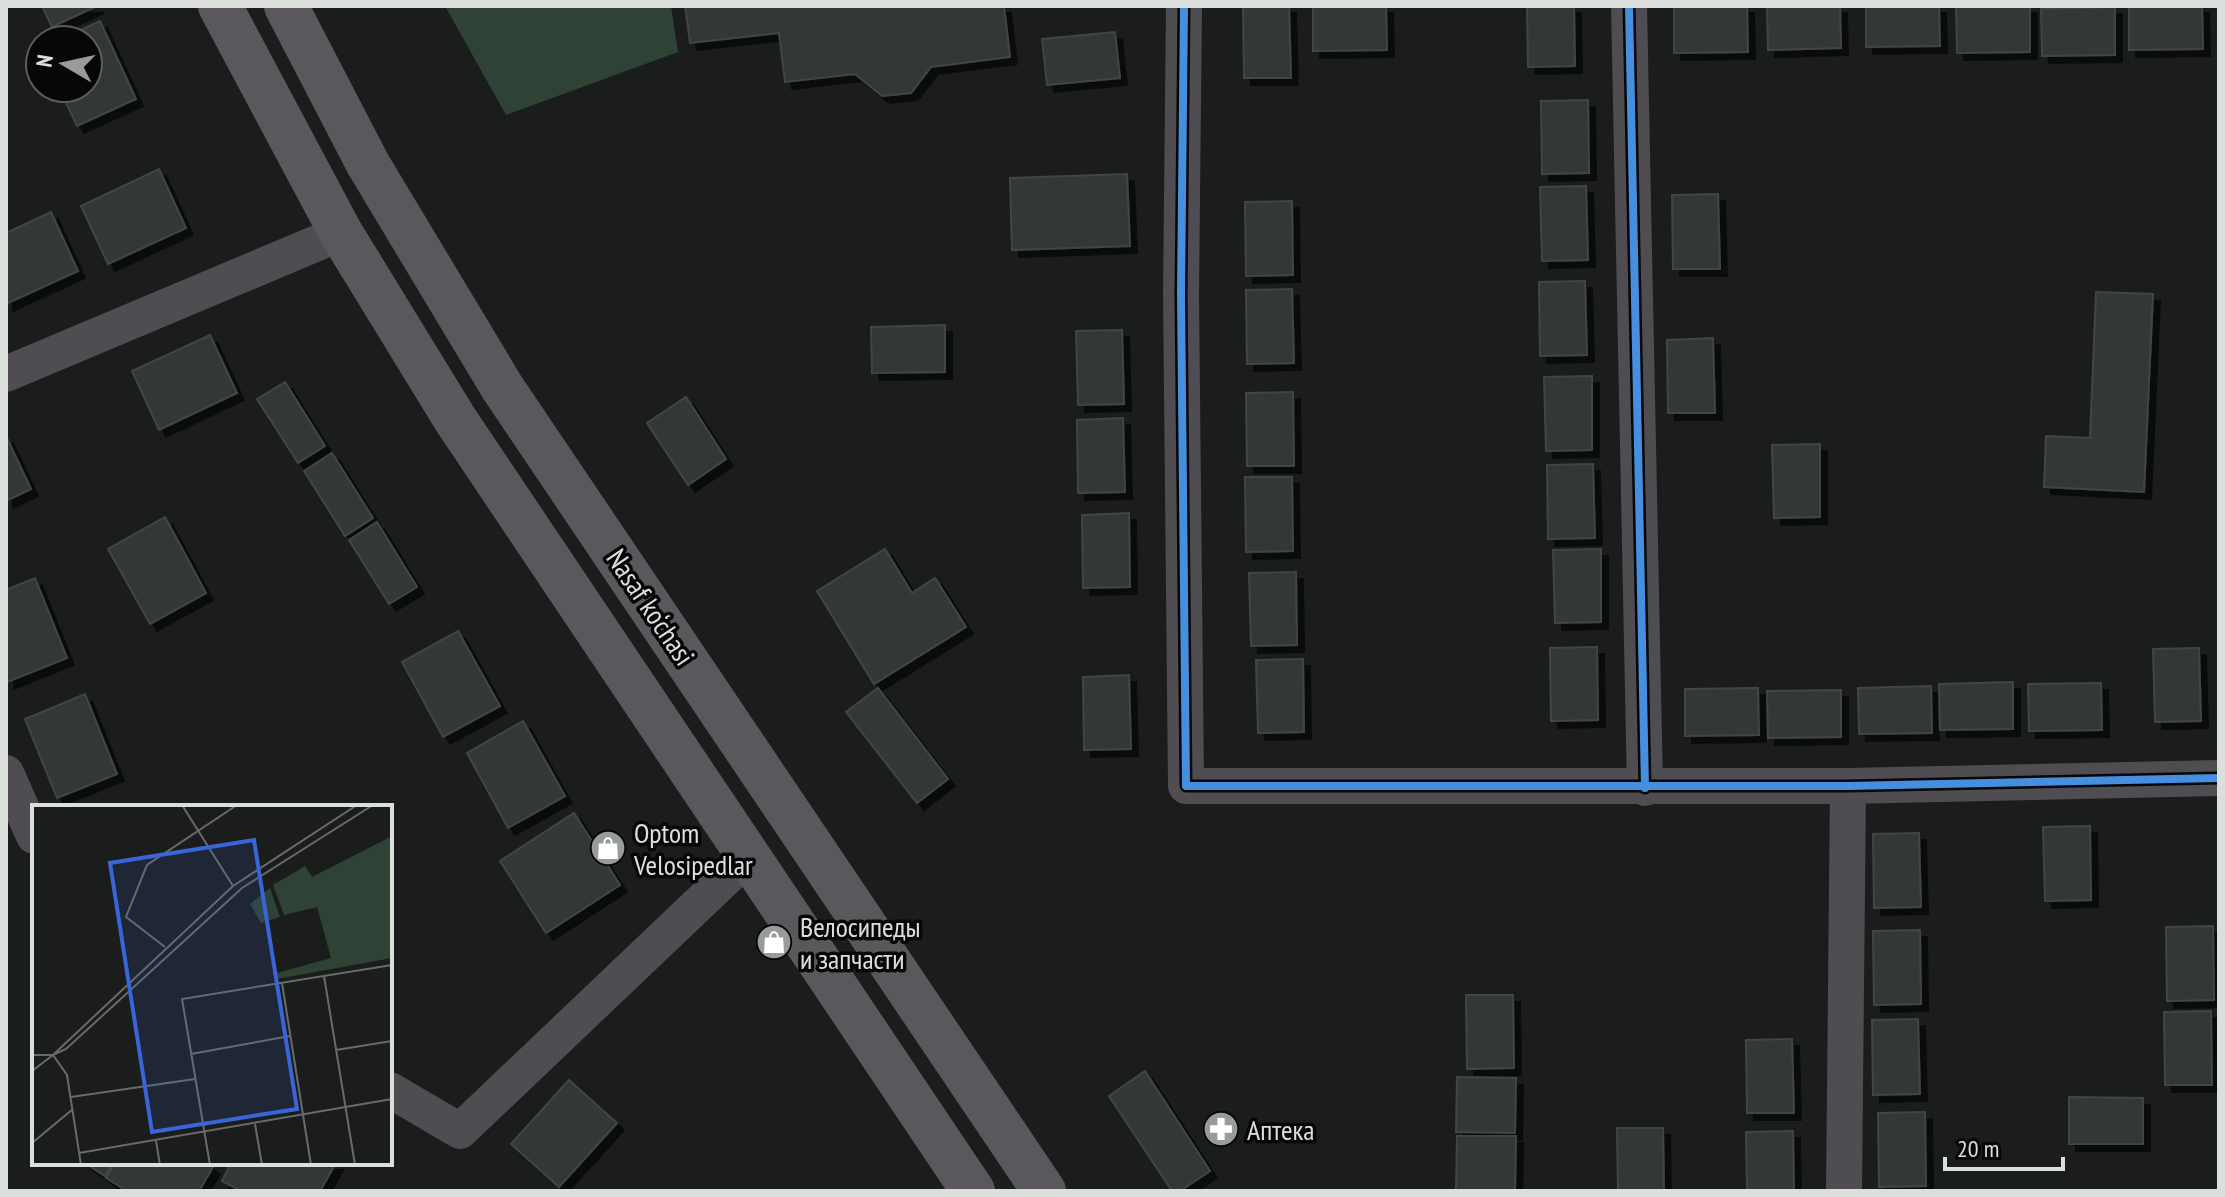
<svg xmlns="http://www.w3.org/2000/svg" width="2225" height="1197" viewBox="0 0 2225 1197" font-family="'PT Sans Narrow',sans-serif">
	<style>
		.green { fill: #2e4236 }
		.building { fill: #313934; stroke: #434544; stroke-width: 2; filter: url(#shadow) }
		.lines { fill: none; stroke-linecap: round; stroke-linejoin: round }
		.street { stroke: #4f4d51; stroke-width: 36 }
		.secondary { stroke: #5b585d; stroke-width: 44 }
		.cycleway-casing { stroke: #060706; stroke-width: 13 }
		.cycleway { stroke: #468fdf; stroke-width: 8 }
		.labels { text-anchor: middle; dominant-baseline: central; stroke-width: 7; stroke-linejoin: round; paint-order: stroke }
		.street-label { font-size: 28px; fill: #dce0dd; stroke: #060706 }
		.poi-label { font-size: 28px; fill: #dce0dd; stroke: #060706; text-anchor: start }
		.inset-road { fill: none; stroke: #686b69; stroke-width: 2 }
		.view { fill: #3a64d9; fill-opacity: 0.15; stroke: #3a64d9; stroke-width: 4 }
		.inset-edge { fill: none; stroke: #dce0dd; stroke-width: 4 }
	</style>
	<defs>
		<filter id="shadow"><feDropShadow dx="7" dy="7" stdDeviation="0" flood-color="#0009"/></filter>
	</defs>
	<rect width="100%" height="100%" fill="#1a1d1b"/>
	<!-- green -->
	<path class="green" d="M445 6H671L678 52 506 115Z"/>
	<!-- building -->
	<path class="building" d="M42 6H97L52 27Z
		M685 6H1004L1010 57 931 67 911 93 882 96 855 74 785 82 779 33 690 43Z
		M1243 6H1289L1291 78H1244Z
		M1313 6H1386L1387 50 1313 51Z
		M1527 6H1574L1575 66 1528 67Z
		M1674 6H1747L1748 52 1674 53Z
		M1767 6H1840L1841 48 1768 50Z
		M1866 6H1939L1940 46 1866 47Z
		M1956 6H2030V52L1957 53Z
		M2129 6H2202L2203 49 2129 50Z
		M2115 7V55L2042 56 2041 9Z
		M100 21 136 99 77 126 59 88H88V40H59Z
		M1115 32 1120 78 1047 85 1042 39Z
		M1588 100 1589 173 1542 174 1541 101Z
		M159 169 186 228 108 264 81 206Z
		M1127 174 1130 246 1012 250 1010 178Z
		M1586 186 1588 260 1542 261 1540 187Z
		M1718 194 1720 269H1673L1672 195Z
		M1292 201 1293 275 1246 276 1245 202Z
		M51 212 78 271 6 304V233Z
		M1585 281 1587 355 1540 356 1539 282Z
		M1292 289 1294 363 1247 364 1246 290Z
		M2096 292 2153 294 2144 492 2044 487 2046 436 2090 438Z
		M945 325V372L872 373 871 327Z
		M1122 330 1124 404 1078 405 1076 331Z
		M210 335 237 393 159 430 132 371Z
		M1713 338 1715 413H1668L1667 340Z
		M1592 376V450L1546 451 1544 377Z
		M285 382 325 446 298 463 257 399Z
		M1293 392 1294 466H1247L1246 393Z
		M686 397 726 459 688 485 647 423Z
		M1123 418 1125 492 1078 493 1077 420Z
		M6 436 31 489 6 501Z
		M1820 444V517L1774 518 1772 445Z
		M332 453 373 518 345 536 304 471Z
		M1593 464 1595 538 1548 539 1547 465Z
		M1245 477H1292L1293 551 1246 552Z
		M1129 513 1130 587 1083 588 1082 515Z
		M165 517 206 593 150 624 108 549Z
		M377 522 417 587 389 604 349 540Z
		M885 549 912 593 935 578 966 627 874 684 817 591Z
		M1601 549V622L1555 623 1553 550Z
		M1296 572 1297 645 1251 646 1249 573Z
		M35 578 67 658 7 682 6 590Z
		M458 631 500 706 443 737 402 662Z
		M1597 647 1598 720 1551 721 1550 648Z
		M2199 648 2201 721 2155 722 2153 649Z
		M1303 659 1304 732 1258 733 1256 660Z
		M1129 675 1131 749 1084 750 1083 677Z
		M2013 682V729L1940 730 1939 684Z
		M2101 683 2102 730 2029 731 2028 684Z
		M1931 686 1932 733 1859 734 1858 688Z
		M878 688 948 779 917 803 846 712Z
		M1758 688 1759 735 1685 736V689Z
		M1841 690V737L1768 738 1767 691Z
		M85 694 117 774 57 798 25 719Z
		M523 721 565 796 508 828 467 753Z
		M574 813 620 885 546 933 500 861Z
		M2090 826 2091 900 2045 901 2043 827Z
		M1919 833 1921 907 1874 908 1873 834Z
		M2213 926 2214 1000 2167 1001 2166 927Z
		M1920 930 1921 1004 1874 1005 1873 931Z
		M1466 995H1513L1514 1068 1467 1069Z
		M2211 1011 2212 1085H2165L2164 1012Z
		M1918 1019 1920 1094 1873 1095 1872 1020Z
		M1792 1039 1794 1113H1747L1746 1040Z
		M1145 1071 1210 1171 1180 1191H1172L1109 1096Z
		M1457 1077 1516 1078 1515 1133 1456 1132Z
		M569 1080 617 1123 559 1187 511 1144Z
		M2069 1097 2143 1098V1144H2069Z
		M1925 1112 1926 1186 1879 1187 1878 1113Z
		M1617 1128H1663L1664 1191H1618Z
		M1793 1131 1794 1191H1747L1746 1132Z
		M1457 1136H1516L1515 1191H1456Z
		M85 1163H113L105 1176Z
		M115 1163H207L213 1167 199 1191H127L106 1178Z
		M231 1163H336L320 1191H241L222 1181Z"/>
	<g class="lines">
		<!-- street -->
		<path class="street" d="M1184 6 1181 294 1186 786H1848L2219 778
			M1629 6 1645 788
			M6 374 341 233
			M6 773 34 836
			M390 1090 460 1131 748 857
			M1844 1191 1848 786"/>
		<!-- secondary -->
		<path class="secondary" d="M220 6 341 233 455 419 973 1191
			M286 6 368 164 502 387 1044 1191"/>
		<defs>
			<path id="cycleway" d="M1184 6 1181 294 1186 786H1848L2219 778
				M1629 6 1645 788"/>
		</defs>
		<!-- cycleway casing -->
		<use href="#cycleway" class="cycleway-casing"/>
		<!-- cycleway -->
		<use href="#cycleway" class="cycleway"/>
	</g>
	<!-- icons -->
	<defs>
		<symbol id="shop-disc" viewBox="-11 -11 22 22"><circle r="9.5" fill="#989c99" stroke="#060706"/><path d="M-5-2.5h2.3a2.7 3.5 0 0 1 5.4 0H5L5.5 6h-11ZM-1.5-2.5h3a1.5 2.3 0 0 0-3 0Z" fill="#fff"/></symbol>
		<symbol id="pharmacy-disc" viewBox="-11 -11 22 22"><circle r="9.5" fill="#989c99" stroke="#060706"/><path d="M-2-6h4v4h4v4h-4v4h-4v-4h-4v-4h4Z" fill="#fff"/></symbol>
	</defs>
	<g fill-rule="evenodd">
		<use href="#shop-disc" x="588" y="828" width="40" height="40"/>
		<use href="#shop-disc" x="754" y="922" width="40" height="40"/>
		<use href="#pharmacy-disc" x="1201" y="1109" width="40" height="40"/>
	</g>
	<g class="labels">
		<!-- street labels -->
		<g class="street-label">
			<text transform="translate(651 607) rotate(56)">Nasaf ko‘chasi</text>
		</g>
		<!-- poi labels -->
		<g class="poi-label">
			<text x="634" y="832">Optom<tspan x="634" dy="32">Velosipedlar</tspan></text>
			<text x="800" y="926">Велосипеды<tspan x="800" dy="32">и запчасти</tspan></text>
			<text x="1247" y="1129">Аптека</text>
		</g>
	</g>
	<!-- overview -->
	<g transform="translate(32 805)">
		<rect width="360" height="360" fill="#1a1d1b"/>
		<path d="M360 31V153L245 174V168L299 153 285 102 252 110 241 80 273 61 280 72ZM238 83 248 112 229 118 218 99Z" fill="#2e4236"/>
		<path class="inset-road" d="M150 0 201 81M133 142 94 112 115 60 205 0M292 171 323 360M250 178 279 360M304 245 360 236M22 249 201 81 325 0M159 249 258 231M0 250H21L34 244 210 83 341 0M21 250 35 270 49 360M0 266 21 250M39 292 163 274M223 319 230 360M124 336 128 360M0 338 41 304M47 348 360 294M178 360 150 194 360 160"/>
		<path class="view" d="M222 35 265 304 120 327 78 58Z"/>
		<rect width="360" height="360" class="inset-edge"/>
	</g>
	<!-- border -->
	<rect width="2225" height="1197" fill="none" stroke="#dce0dd" stroke-width="16"/>
	<!-- north arrow -->
	<g transform="translate(64 64) rotate(279)"><circle r="38" fill="#060706" stroke="#5c5e5c" stroke-width="2"/>
	<path d="M0-6L14 30L0 20L-14 30Z" fill="#989c99"/>
	<text y="-12" font-size="22" font-weight="bold" text-anchor="middle" fill="#dce0dd">N</text>
	</g>
	<!-- scale -->
	<path d="M1945 1157v12h118v-12" fill="none" stroke="#dce0dd" stroke-width="4"/>
	<text x="1957" y="1157" font-size="24" fill="#dce0dd" stroke="#060706" stroke-width="6" paint-order="stroke">20 m</text>
</svg>
